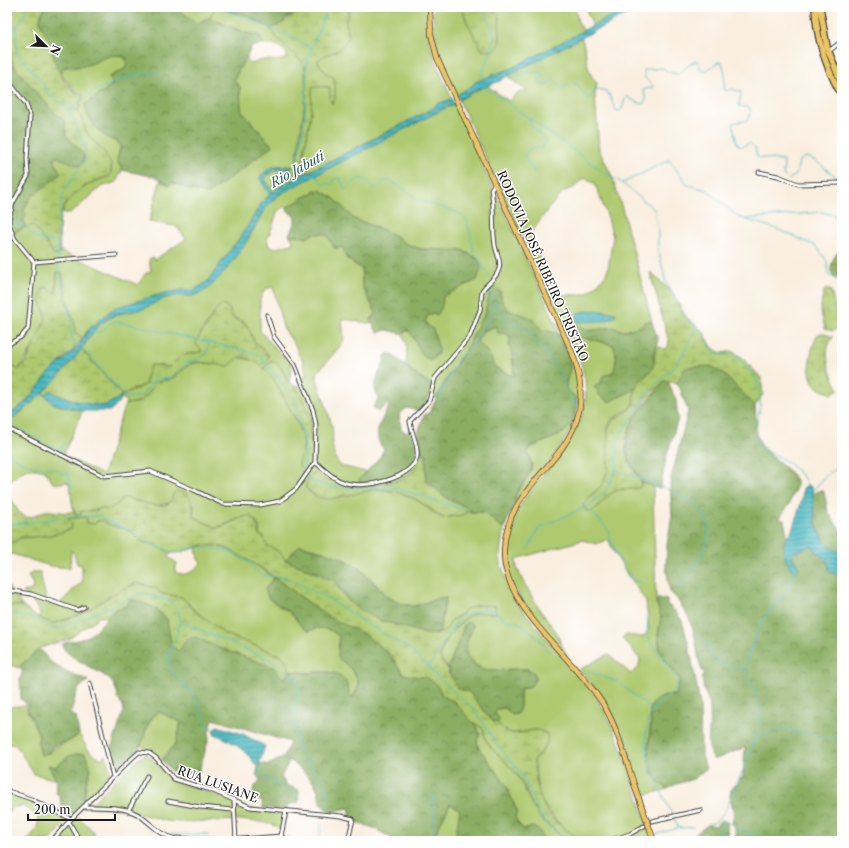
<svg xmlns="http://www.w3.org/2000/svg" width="849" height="848" viewBox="0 0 849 848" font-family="'Libre Caslon Text',serif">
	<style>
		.grass { fill: #aec96f; stroke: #657246; fill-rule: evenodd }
		.forest { fill: url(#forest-crowns); stroke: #53643f; fill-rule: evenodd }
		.wetland { fill: url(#wetland-marsh); stroke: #657246 }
		.water { fill: url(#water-rules); stroke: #326a6e }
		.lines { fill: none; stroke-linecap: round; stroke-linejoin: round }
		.stream { stroke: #48b7c0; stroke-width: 1 }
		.street-casing { stroke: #3d3c39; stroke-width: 5 }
		.primary-casing { stroke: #3d3c39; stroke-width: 6 }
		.highway-casing { stroke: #3d3c39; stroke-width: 8 }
		.street { stroke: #fff; stroke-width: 3 }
		.primary { stroke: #edc569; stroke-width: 4.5 }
		.highway { stroke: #edc569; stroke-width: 5.5 }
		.labels { text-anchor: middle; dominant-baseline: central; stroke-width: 3; stroke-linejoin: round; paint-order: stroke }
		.street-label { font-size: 12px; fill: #1c1c1c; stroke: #fff }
		.water-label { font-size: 13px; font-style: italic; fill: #306266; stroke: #fff }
	</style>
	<defs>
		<pattern id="forest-crowns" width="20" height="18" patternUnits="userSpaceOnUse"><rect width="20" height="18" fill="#8aad62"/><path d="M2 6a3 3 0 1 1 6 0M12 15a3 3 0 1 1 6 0" fill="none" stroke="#708c50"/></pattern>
		<pattern id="wetland-marsh" width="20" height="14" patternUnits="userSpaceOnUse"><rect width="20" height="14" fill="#aec96f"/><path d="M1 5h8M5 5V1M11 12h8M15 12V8" fill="none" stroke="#95ac60"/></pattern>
		<pattern id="water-rules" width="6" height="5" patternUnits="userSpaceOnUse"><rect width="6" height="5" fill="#48b7c0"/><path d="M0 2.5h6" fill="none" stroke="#3b949b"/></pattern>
	</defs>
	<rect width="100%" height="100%" fill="#fff"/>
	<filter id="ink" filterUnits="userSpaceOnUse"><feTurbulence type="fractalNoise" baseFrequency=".025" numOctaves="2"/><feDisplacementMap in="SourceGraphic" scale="8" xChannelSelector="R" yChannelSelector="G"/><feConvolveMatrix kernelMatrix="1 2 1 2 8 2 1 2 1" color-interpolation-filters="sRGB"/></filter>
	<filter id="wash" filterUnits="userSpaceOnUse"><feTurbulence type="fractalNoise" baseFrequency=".012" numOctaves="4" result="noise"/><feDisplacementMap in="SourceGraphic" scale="16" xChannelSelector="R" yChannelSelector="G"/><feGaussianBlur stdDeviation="0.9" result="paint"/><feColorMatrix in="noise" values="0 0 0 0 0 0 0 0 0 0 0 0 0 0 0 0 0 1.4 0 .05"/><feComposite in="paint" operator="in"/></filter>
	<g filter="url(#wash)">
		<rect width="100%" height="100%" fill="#f9eedf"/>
		<!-- grass -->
		<path class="grass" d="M216 7 246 15 270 28 275 35 289 47 305 65 306 96 295 172 296 179 273 193 265 180V177L277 169 290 170 293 167 275 165 260 176 270 195 263 201 244 232 206 283 194 290H182L165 293 117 307 88 330 82 338 75 332C72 312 64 292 57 272L56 292 54 293 45 287C38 297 44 307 46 317 47 325 24 363 18 370L7 361V236L33 224 55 256 59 253 60 251 138 285 145 274 151 271 149 259 153 257 154 260 186 239 176 226 149 222 160 181 170 185 171 182 188 189 208 194 272 146 241 110 240 88 234 80 240 67 247 57V60L251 64C255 63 259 60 264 60 273 60 278 62 287 58V53L277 45 263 44 259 35 246 33 209 18Z
			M350 7H428C424 40 439 70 452 99L437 104 432 109 300 176 311 113 312 86 330 87 331 102V76L325 72 317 61 349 37 346 22Z
			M434 7H462L466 20 482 50 487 51 500 40 499 20 497 14 489 7H575L578 22 584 31 512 68 492 75 457 95C444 67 430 38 434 7Z
			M585 7H628L593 26Z
			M581 37C589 54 583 68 597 83L595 95 599 150 612 176 622 208 652 322 650 321C642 324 633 332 624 331 619 330 614 327 609 328 588 332 591 331 574 323L569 325 570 333 612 345C617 349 619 366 613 372 611 375 605 376 602 378L601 383 595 389 620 397 636 387 633 403 630 408 612 419 608 429V470L602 485 586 500 597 508C603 501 610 491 619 490 628 488 633 491 641 486V482L653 486 656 601 661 617 658 635 660 652 681 680 676 695H669L650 714 651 720 648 747 652 772 656 779 668 789 641 796C630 762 622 725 601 696 594 686 586 678 579 670L608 654 631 674 639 666 640 659 622 638 626 635 643 637 649 630 646 602 615 554 608 539 597 544 583 540 516 559 517 568 524 583 540 610 555 630 567 656C547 631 515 600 507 569 505 561 506 553 507 545 514 472 614 443 578 355L459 100 486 85 509 101 517 93 527 91 507 76ZM586 178 595 184 607 215 613 237 608 268 606 274 597 285 587 293 577 295H557L530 235 548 209 563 192 575 187 580 181Z
			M119 55 124 57 127 63 125 69 109 77 113 84 85 105C89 124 101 137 119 143 122 151 114 156 122 170L116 182 101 187 71 213H62C64 209 65 204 67 201 77 189 96 180 110 176 116 157 97 148 88 134 83 127 82 118 78 111 87 99 67 82 60 74L64 67 96 62 105 56Z
			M455 105 572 358C574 367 578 376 579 385 585 434 541 467 515 503 514 490 525 485 529 474 532 466 528 459 528 452L530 448C560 432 574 439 576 398L566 388 567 356 557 333 542 330 532 318 511 311 502 302 500 291 495 286 491 288 484 316 480 321 467 348 452 370 436 398 431 396 429 383 424 381 406 366 407 345 403 334 405 331 412 332 423 356 432 360 438 353C438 350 435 334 433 331 431 327 427 325 425 321L428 315 433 313 443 296 477 258 462 250 422 249 405 244 397 237 384 230 354 219 329 195 320 190 303 197 292 206 283 207 277 212 272 228 267 238 269 247 276 248 292 244 293 240 290 236C299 234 306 239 314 233L318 234 321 233 328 236 336 249 339 247 343 248 347 259 362 269V286L376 313 374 324 342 319 344 339 342 344 317 373V380C322 394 327 408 331 422 336 438 327 451 341 466L366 472 359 480V482C378 483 404 465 420 457 418 462 416 470 412 474 404 482 365 489 353 487 342 484 330 477 320 471 313 474 306 478 306 487 318 511 357 489 377 489 382 489 393 491 398 492 415 496 427 508 440 517L462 515 469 510 470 512H484L501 527 505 526C501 540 498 557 503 571 520 624 574 658 601 705 625 746 637 796 652 841H580L555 820 542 802 537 785 534 760 543 750 537 730C524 731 508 739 499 725 497 722 497 717 494 713L497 709 506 708 509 713 520 707V689L531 686 535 674 528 669 484 670 474 664 466 654 467 641 471 632 465 624 448 669C446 664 440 661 440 656 441 644 461 619 472 614 479 611 486 613 493 613L495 606 476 605 452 620 445 631 439 633 446 598 415 606 399 603 389 597 360 568 319 550 300 545 285 560 274 549 266 546 264 537 259 535V527L255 520 238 519 216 528 193 516 194 505 173 498 169 503 154 506 123 498 118 504 107 510 102 508 77 515C69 506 74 493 68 482 48 484 56 486 45 471 27 466 23 470 10 481L7 479V422L23 411 42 392 51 402 57 405 83 410 63 455 103 475 125 404 141 402 155 383 159 380H170L190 364 199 362 229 366 239 357 251 360 269 357 265 351 254 341 244 322 232 317 229 308 214 314 201 332V352L182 355 170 367 155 365 146 376V384L131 390 120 397 121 394 81 349 87 339 100 324 115 315 138 309 167 297 176 295 193 296 230 263 249 238 267 205 284 191 447 107ZM273 287 283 327 296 347 299 356 303 360 306 374 301 386H295L311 422V442L315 457 299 465 304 444 299 426 274 379 263 368 272 360 280 366 289 382 292 369 290 361 279 352 260 331V299L265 289Z
			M496 326 510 336 514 375 511 376 494 367 490 355 477 341 483 331Z
			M84 516 97 521 104 520 113 526 125 528 132 532 143 542 151 544 172 553 168 557 177 563 175 572C187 578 193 571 201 563L198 559 196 546C223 540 254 562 274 578L265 589 279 606 290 612 304 629 309 631C319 626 330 628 339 636L338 648 356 677 359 686 352 697 349 696C349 670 327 671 308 673 303 673 295 671 290 671L287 662 282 656 225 634 192 608 182 597 162 594 152 587 136 583 113 594 85 612 59 622 51 623 37 617 40 614C35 604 31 598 23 592L32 590 33 585 28 576 33 572H40L46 599 58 604C69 598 72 587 82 583V565L77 564 74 553 71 551 70 568 50 566 9 553 7 555V536L9 540C29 536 50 536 70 529L72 523 67 519Z
			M7 584C11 592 18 598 22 606H7Z
			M27 705 29 706 27 709 39 735 38 742 48 754C57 744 70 743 79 734 86 746 88 754 102 759L106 754 111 777 84 805 86 783 91 769 86 758 72 755 55 767 48 765 55 777 54 779 34 774 16 745 8 744 7 707Z
			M159 712 181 722 176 743 162 760 141 745C144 734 149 717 159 712Z
			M472 722 483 728C484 748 504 758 515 772 525 785 529 804 540 817 547 826 559 831 563 841H543C542 833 539 829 531 827L525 830 519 825 515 817 517 811 503 782 495 770 490 766 478 747 477 740 480 734Z
			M145 754 157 763 171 780 232 800 248 808 279 813 283 816 281 829 269 823 242 820 181 822 167 821 125 810 89 806 126 769Z
			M7 786 9 793 24 799 67 821 50 841H27C33 834 44 822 34 813 30 810 26 809 23 806L14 807 7 813Z
			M450 804 460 809 455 841H431Z
			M79 817 94 832 95 841H57Z"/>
		<!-- forest -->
		<path class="forest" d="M45 7H175L197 23 209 18 246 33 259 35 263 44 251 47 247 57 240 67 234 80 240 87 241 110 272 146 208 194 188 189 172 182 170 185 155 177 122 170 117 160 121 147 119 143C101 137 89 124 85 105L113 84 109 77 125 69 127 63 125 57C109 51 100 62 86 65 79 68 72 67 64 67L60 74 54 61 48 39 41 26 40 18Z
			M220 7H305L287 18 278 27 270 28 246 15 229 11Z
			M7 32 13 65 51 109 65 121 66 135 84 155 83 163 80 166 60 159 54 160 61 174 31 197 24 210 25 216 24 223 26 227 7 236Z
			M314 190H320L335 199 354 219 384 230 397 237 406 244 422 249 462 250 479 260 481 268 477 280 443 296C443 304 442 308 437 315L433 313 428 315 425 321 427 325 433 329 439 350 438 353 432 360 423 356 409 330 405 331 404 334 386 330 378 333 370 320 376 313 362 286V269L347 259 343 248H334L328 236 322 233 320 234 314 233 307 238 296 235 290 236 289 234 295 224V217L287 210V207C290 206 307 196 312 194Z
			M842 249V278L836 279 831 272C831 262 834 254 842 249Z
			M495 286 500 291 502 302 511 311 532 318 542 330 557 333C561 343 572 358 570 369 568 376 566 380 566 388L576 398C574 439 560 432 530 448L528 452 532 464 531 470 517 492 515 497V503L505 526 501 527 484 512H470V508C453 502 438 494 426 481V456L423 454V451L420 449 418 433 424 415 429 413 447 378 467 348 480 321 484 316 491 288ZM496 326 498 333H505L510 336 509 346 513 355 514 375 511 376 494 367 490 355 477 341 483 331Z
			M647 321 652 322 658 340 654 354 653 368 633 390 609 402 599 395 598 391 594 387 601 383 603 376 613 372C617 364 617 353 613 345 599 340 584 340 570 333L569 325 574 323 588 331 613 327 624 331 641 326Z
			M388 354H391L424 381 432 384 433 387 426 404 418 410 406 408 399 414 401 429 407 433 411 428C413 435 417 443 417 450 415 476 381 484 359 482V480L380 457 384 449C370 435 382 420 389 406L387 404 378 412 373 407 379 398C368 384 384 369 385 356Z
			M711 366 723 373 755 406 757 435 762 447 792 474 796 481V487L789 504 779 520H784L787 534 788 535C783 554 785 550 790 567L799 568 793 559 792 552 811 546C822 555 828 565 838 575L842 573V841H736L735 828 732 822 734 814 730 796 731 790 743 776 745 747 714 760C702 742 714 721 709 702 708 698 705 694 704 690 703 686 703 682 702 678L705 673 702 671 699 660 694 633 689 618 677 599 670 592 666 566 667 544 672 516 670 483 688 411 680 388 677 384V379L683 371 688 367Z
			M665 380 668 381 676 401 678 419 666 458 660 489 641 482 629 460 626 447 630 426 634 418Z
			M820 490 824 492 828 512 842 533V554L830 549 824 541 814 518 812 495Z
			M300 545C320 552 340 554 357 567 370 576 384 597 399 603 420 612 433 595 446 598L439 633 433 635 426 634C405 627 382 623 362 612 350 605 346 595 337 586 326 574 300 567 285 560Z
			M274 578C293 589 309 604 327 615 335 620 344 623 352 627 374 639 391 653 403 674 424 679 432 673 442 695 458 703 473 717 480 734L477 740 478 747 506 785 517 811 515 817 519 825 525 830 531 827C539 828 542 833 543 841H455L460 810 450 804 431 841H391V838L374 828 356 822 351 816 349 808 329 812V810C319 808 320 795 317 788 311 777 299 768 290 760L281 777 286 785 299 790 298 803 288 804 286 810 263 808 262 801 251 799 254 788 260 780 256 774 260 763 268 765 284 757 290 742 213 719 209 731V738L197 777 191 771 179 780 162 760 176 743 181 722 159 712C147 718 146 734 141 745 136 756 124 765 116 773L112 746 124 711 123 706 117 697 118 695C116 690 115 685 111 681 101 670 63 657 62 644 72 640 82 641 91 634 107 623 104 611 127 606L130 599 154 607 167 619 171 641 170 644 183 643 189 638 196 637 217 647 276 668 284 680 290 671C295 671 303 673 308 673 328 671 349 669 349 696L352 697C368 683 349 666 338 658L339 636C330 628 319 626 309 631L304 629 290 612 269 599 265 589Z
			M659 598 667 600V604L675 611 682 621 689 645 700 704 701 752 706 769 693 779 674 785 668 789C664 786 659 783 656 779 643 764 651 737 651 721 651 714 648 709 653 703 658 697 668 695 676 695L680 680 660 652 658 635 661 617 656 601Z
			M468 622 473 625V627L467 641 466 654 474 664 484 670 528 669 535 674 536 678 531 686 520 689V707L517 714 512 715 506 708 497 709 495 713 499 719 498 722H493L469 692 458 688 448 672H450L448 669 465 624Z
			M38 650 42 651C52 669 71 672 89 681 73 688 76 701 70 714L76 717 79 734C71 742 64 741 55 746 50 750 49 754 41 755L38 742 39 735 27 709 29 706 21 699 20 680 23 670 19 667Z
			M77 754H85L91 769 86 783 83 809H80C72 820 69 815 58 810L62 806 59 795 56 793 57 780 54 779 55 777 48 765 55 767 69 756Z
			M720 821 727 822 728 841H685L708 825 715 826Z"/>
		<!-- wetland -->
		<path class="wetland" d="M7 7H45C43 10 40 15 40 19 39 26 46 32 48 39 55 59 59 87 83 95L78 111C83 118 83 127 88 134 97 148 116 156 110 176 90 181 64 196 60 218 58 229 60 242 60 253L55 256 33 225 26 227 24 223 25 216 24 210 31 197 61 174 54 160 56 157 80 166 83 163 84 155 66 135 65 121 51 109 13 65 7 32Z
			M175 7H216L209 18 197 23Z
			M305 7H350L346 22 349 37 339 50 325 55 317 61 325 72 335 79V98L332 104 330 97V87H312L311 113 300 176 296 179 295 172 306 96 305 65C294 52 278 42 270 28 283 26 294 14 305 7Z
			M462 7H489L499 16 500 45 493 51 482 50 466 20Z
			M57 272 62 273 69 311 74 320 75 332 82 338C77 349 69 353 61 361 43 379 31 402 7 415V361L18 370 26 362 46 318 40 299 43 289 47 287 54 293 56 292Z
			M650 272 673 293 686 317 703 331 712 347 717 351 722 353 732 351 743 358 761 378 763 394 755 406 723 373 711 366 688 367 683 371 677 383 665 380C648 395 622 428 626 452 627 462 636 473 641 482V486C633 492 626 487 617 490 606 494 600 507 590 512L585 510 583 506 584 503 602 485 608 470V429C613 414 625 417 632 406 635 400 633 393 636 388 638 381 648 376 652 369 655 364 654 354 657 345L664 349 668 347 669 342Z
			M827 289 831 291 839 324V327L833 331 825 329C821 311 819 312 824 291Z
			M222 304 229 308 232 317 247 325 254 341 269 357 261 365 245 357H239L229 366 199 362 190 364 174 377 155 383C146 398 143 403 125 404L126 401 120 397C115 400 110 404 106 405 96 408 57 397 50 391L45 395 42 392 81 349 121 394 120 397C128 391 137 389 146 384V377L151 365 170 367 182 355 201 352V349L196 345 197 340 215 312Z
			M822 333 833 337C821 352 830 374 839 389L831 394C827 391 821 391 817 387 804 374 811 349 817 335Z
			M272 360 280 366 289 382 297 388 310 416 311 442 315 460 303 477 299 465 304 444 299 426 274 379 263 368Z
			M420 449 426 456V481L450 501 470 508 469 510 462 515 443 518 416 499 397 492 377 489 329 499 317 497 306 488C305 481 311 473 318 470 330 473 341 485 354 487 360 488 367 485 373 485 396 484 421 477 420 449Z
			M176 491C192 493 194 503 193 516L216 528C228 526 241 515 251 516L259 528V535L264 537 267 546C274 548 282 553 285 560L335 581 340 591 350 603 361 611 379 620 426 634 436 635 445 631 452 620 463 614 464 611C475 604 483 605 495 606L496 613C488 614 480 611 471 615 461 619 440 644 440 656 440 662 447 667 450 672H448L458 688 469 692 493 722H497C516 747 528 721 547 734V744L534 760C535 779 540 808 555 821 564 828 572 833 580 841H563C559 829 545 825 538 815 529 801 525 785 515 772 504 758 484 748 483 728L472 722 455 702 442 695C432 673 424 679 403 674L391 655 364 634 329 617 263 569 225 547 203 545 178 553H172L152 544 143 542 132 532 125 528 113 526 105 523 103 520 97 521 95 524 87 523 86 517 68 519 72 523 71 528C61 535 33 538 21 537L15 542H11L7 536V501L12 500C15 505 18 513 23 516 32 521 39 511 46 511 55 510 67 515 73 511L77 515 81 514V511H94L102 508 107 510 118 504 123 498C135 498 158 510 168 504 173 500 172 494 176 491Z
			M136 583 155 588 162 594 182 597 192 608 225 634 282 656 287 661 290 671 284 680 275 668 217 647 196 637 186 640 179 651 169 644 171 641 167 619 154 607 130 599 127 606 115 609 108 616 99 617 69 639 40 648 18 668 7 663V606H22L37 617 51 623 59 622 85 612 113 594Z"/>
		<!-- water -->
		<path class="water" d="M628 7H641L507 76 500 81 476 90 459 100 457 95 473 85 475 82 512 68Z
			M452 99 455 105 447 107 278 195C264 207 257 222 249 237 241 252 224 274 212 285 195 301 188 293 170 297 163 298 157 302 151 305 138 313 121 311 108 318 95 326 89 339 81 350 61 376 34 404 7 422V415L18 409 27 401 50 372 79 346 88 330 108 313 117 307 165 293 182 290H194L206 283 244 232 263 201 270 195 260 179V177C272 165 277 165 293 167L290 170 277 169 265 177V180L273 192 283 185 432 109 437 104Z
			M592 310 616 313 615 317 605 321 577 322V313Z
			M50 390C57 397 97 408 106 405 110 404 115 400 120 397L121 399 115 407 109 411H84L57 405 51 402 45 395Z
			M808 485 812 488 816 526 827 545 842 554V573L838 575 830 572 826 559 811 546 792 552 793 559 799 568 797 571H793C785 562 778 542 791 533L802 500 803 488Z
			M217 726 243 734 265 746 258 768C247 751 234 742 215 734L213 731Z"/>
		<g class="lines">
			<!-- stream -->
			<path class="stream" d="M28 7 16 29 17 53 45 86 50 97 64 104 74 121 86 151 84 162 76 172 63 194 59 220 58 266 71 320V334L76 348
				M216 7 257 22 312 48
				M484 7 495 37 491 53 482 72V77L485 80
				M7 28 15 29
				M507 76C518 78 535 66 544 75L539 81 540 84 547 85 553 79 561 88 576 83 587 98 592 96 595 89C612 89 609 98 616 110L619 111 622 109 626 96 638 103 643 104 646 99 643 90 654 87 645 78 644 70 662 68C684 81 680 68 696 61L699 62 700 70 706 71 718 62H722L725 75 724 89 727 91 732 89 741 92 739 106 748 107 751 111 748 120 733 123 737 144 741 147 750 143 755 148 757 157 783 161 784 164 783 173 785 177
				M482 87 498 96 605 173 622 183 654 209 658 228V249L666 282 683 316 701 329 714 353C721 356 729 352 735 356 758 372 764 391 758 418 757 427 753 437 758 445 762 451 768 451 774 454 785 460 804 473 807 485
				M69 111C75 106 80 101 86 97 107 83 133 73 159 73
				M529 119 532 127 547 141 542 148 530 149 525 155C526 163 534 168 536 176
				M315 175 323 184H331L335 179 340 177 344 188 346 189 359 178 367 180 376 189 384 181 389 180 408 191 415 199 454 211 463 216 467 220 474 252 491 279
				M299 178 296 174 305 116 307 60 328 7
				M789 179 796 175 799 161 805 157C820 159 828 175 842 179
				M623 183 669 160 688 185 707 190 738 217 777 229 816 246 827 261 828 275 835 278 842 287
				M746 219 822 212 842 217
				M11 222 25 227 37 238 58 243
				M491 282 490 292 492 299 507 321 523 328 533 337 556 366 576 407
				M94 331 100 332 111 322 115 321 255 353 262 358 295 401 305 446 302 478 332 487 396 488 467 511
				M82 347 124 396 129 398 141 396 156 379 170 378 187 363 203 357 206 354 209 344
				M437 400 458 359 484 329 495 304
				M9 419 15 427 56 448 61 449 65 442
				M7 452C20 465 40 468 58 469L62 474 68 473 72 488
				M616 470C688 498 746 504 679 589
				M813 491 826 475 842 465
				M587 507 607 528 611 541 628 577 642 583
				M7 525 76 516H100L108 521 133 532 141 540 170 552H179L201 547 228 551 249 563 261 575 287 578 327 598 367 624 410 649 443 682 473 708 499 747 522 775 536 806 547 825 568 841
				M528 549 539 528 590 505 606 491 616 470 619 439 624 429 646 394 677 364 697 327
				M648 612 647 632 648 638 678 682C674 697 658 698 652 711 633 751 663 791 678 827
				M7 614 31 617 56 630 140 594C147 594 154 596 161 598 201 610 164 646 169 669L195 696 208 727 215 730
				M181 622 271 660 295 679 299 688 294 723 298 749 326 788 328 794 327 806
				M705 640C714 665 723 664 746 671
				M428 668 456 622 468 614 486 609 495 611 504 619 520 623 535 635 550 653
				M586 671 618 682 652 710
				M757 736H764L779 728 842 741
				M259 766V775L284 786 301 799
				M721 819 742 830 771 841
				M708 824 716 822 725 811 745 765 761 724V710L747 672 746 663 762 621 774 604 789 587 794 570
				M168 835 208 834
				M654 835 678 828 693 827
				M155 841 163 836
				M319 841 321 824
				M431 841 435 828 433 795
				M638 841 651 836
				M715 841 724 821"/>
		</g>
	</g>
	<g filter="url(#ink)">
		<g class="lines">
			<defs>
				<path id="street" d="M829 51 842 41
					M7 79 26 104 30 116 27 158 28 176 13 203 9 219 10 227 15 239 34 262
					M759 172 778 176 798 184 842 183
					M7 345 21 337 28 329 34 262 116 255
					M7 428 104 476 150 471 194 490 223 504 260 505 280 501 296 489 315 462 316 425 313 410 295 365 274 337 267 315
					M315 462C325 470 334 480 346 483 365 489 411 479 417 457 419 445 411 433 410 421L429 401 435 378 470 336 480 310 482 291C487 282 496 280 499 269 502 260 496 254 495 245 492 227 495 208 491 189L495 184
					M7 590 31 594 74 609 78 610 84 607
					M90 683 113 777
					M7 788V798
					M8 791 31 799 71 819
					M234 800 236 841
					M168 801 200 807 233 810
					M83 807C100 807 122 806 137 814 149 821 159 835 173 838L228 840 282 836
					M128 811 147 776
					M652 821 701 810
					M69 822 80 841
					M281 838 292 841
					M52 841 71 819 130 760 139 752 149 753 156 758 174 779 211 790 250 807 341 816 353 819 348 841
					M280 841 286 811
					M586 841H589
					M609 841 630 834 644 826"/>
				<path id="primary" d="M430 7 431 34 437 58 572 352C611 456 506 467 504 551 502 610 580 661 607 711 620 735 626 761 635 787 641 805 648 823 654 841"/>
				<path id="highway" d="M815 7C816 39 826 68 842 96
					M820 7 827 47 842 85"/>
			</defs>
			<!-- street casing -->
			<use href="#street" class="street-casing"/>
			<!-- primary casing -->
			<use href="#primary" class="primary-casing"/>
			<!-- highway casing -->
			<use href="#highway" class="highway-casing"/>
			<!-- street -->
			<use href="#street" class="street"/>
			<!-- primary -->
			<use href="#primary" class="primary"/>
			<!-- highway -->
			<use href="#highway" class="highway"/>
		</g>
	</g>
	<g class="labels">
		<!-- street labels -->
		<g class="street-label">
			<text transform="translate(543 266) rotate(66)">RODOVIA JOSÉ RIBEIRO TRISTÃO</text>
			<text transform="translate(218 784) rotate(20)">RUA LUSIANE</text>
		</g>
		<!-- water labels -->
		<g class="water-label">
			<text transform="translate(297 169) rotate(-29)">Rio Jabuti</text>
		</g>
	</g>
	<!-- margin -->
	<rect width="849" height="848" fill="none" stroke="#fff" stroke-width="24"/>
	<!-- north arrow -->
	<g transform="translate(46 46) rotate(113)" stroke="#ffffff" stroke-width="3" paint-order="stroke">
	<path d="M0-3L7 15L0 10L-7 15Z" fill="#1c1c1c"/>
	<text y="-6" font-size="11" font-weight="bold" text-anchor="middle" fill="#1c1c1c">N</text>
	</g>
	<!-- scale -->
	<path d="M28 814v6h87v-6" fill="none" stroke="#1c1c1c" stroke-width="2"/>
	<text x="34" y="814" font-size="12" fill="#1c1c1c" stroke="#ffffff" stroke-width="3" paint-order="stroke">200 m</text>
</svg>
